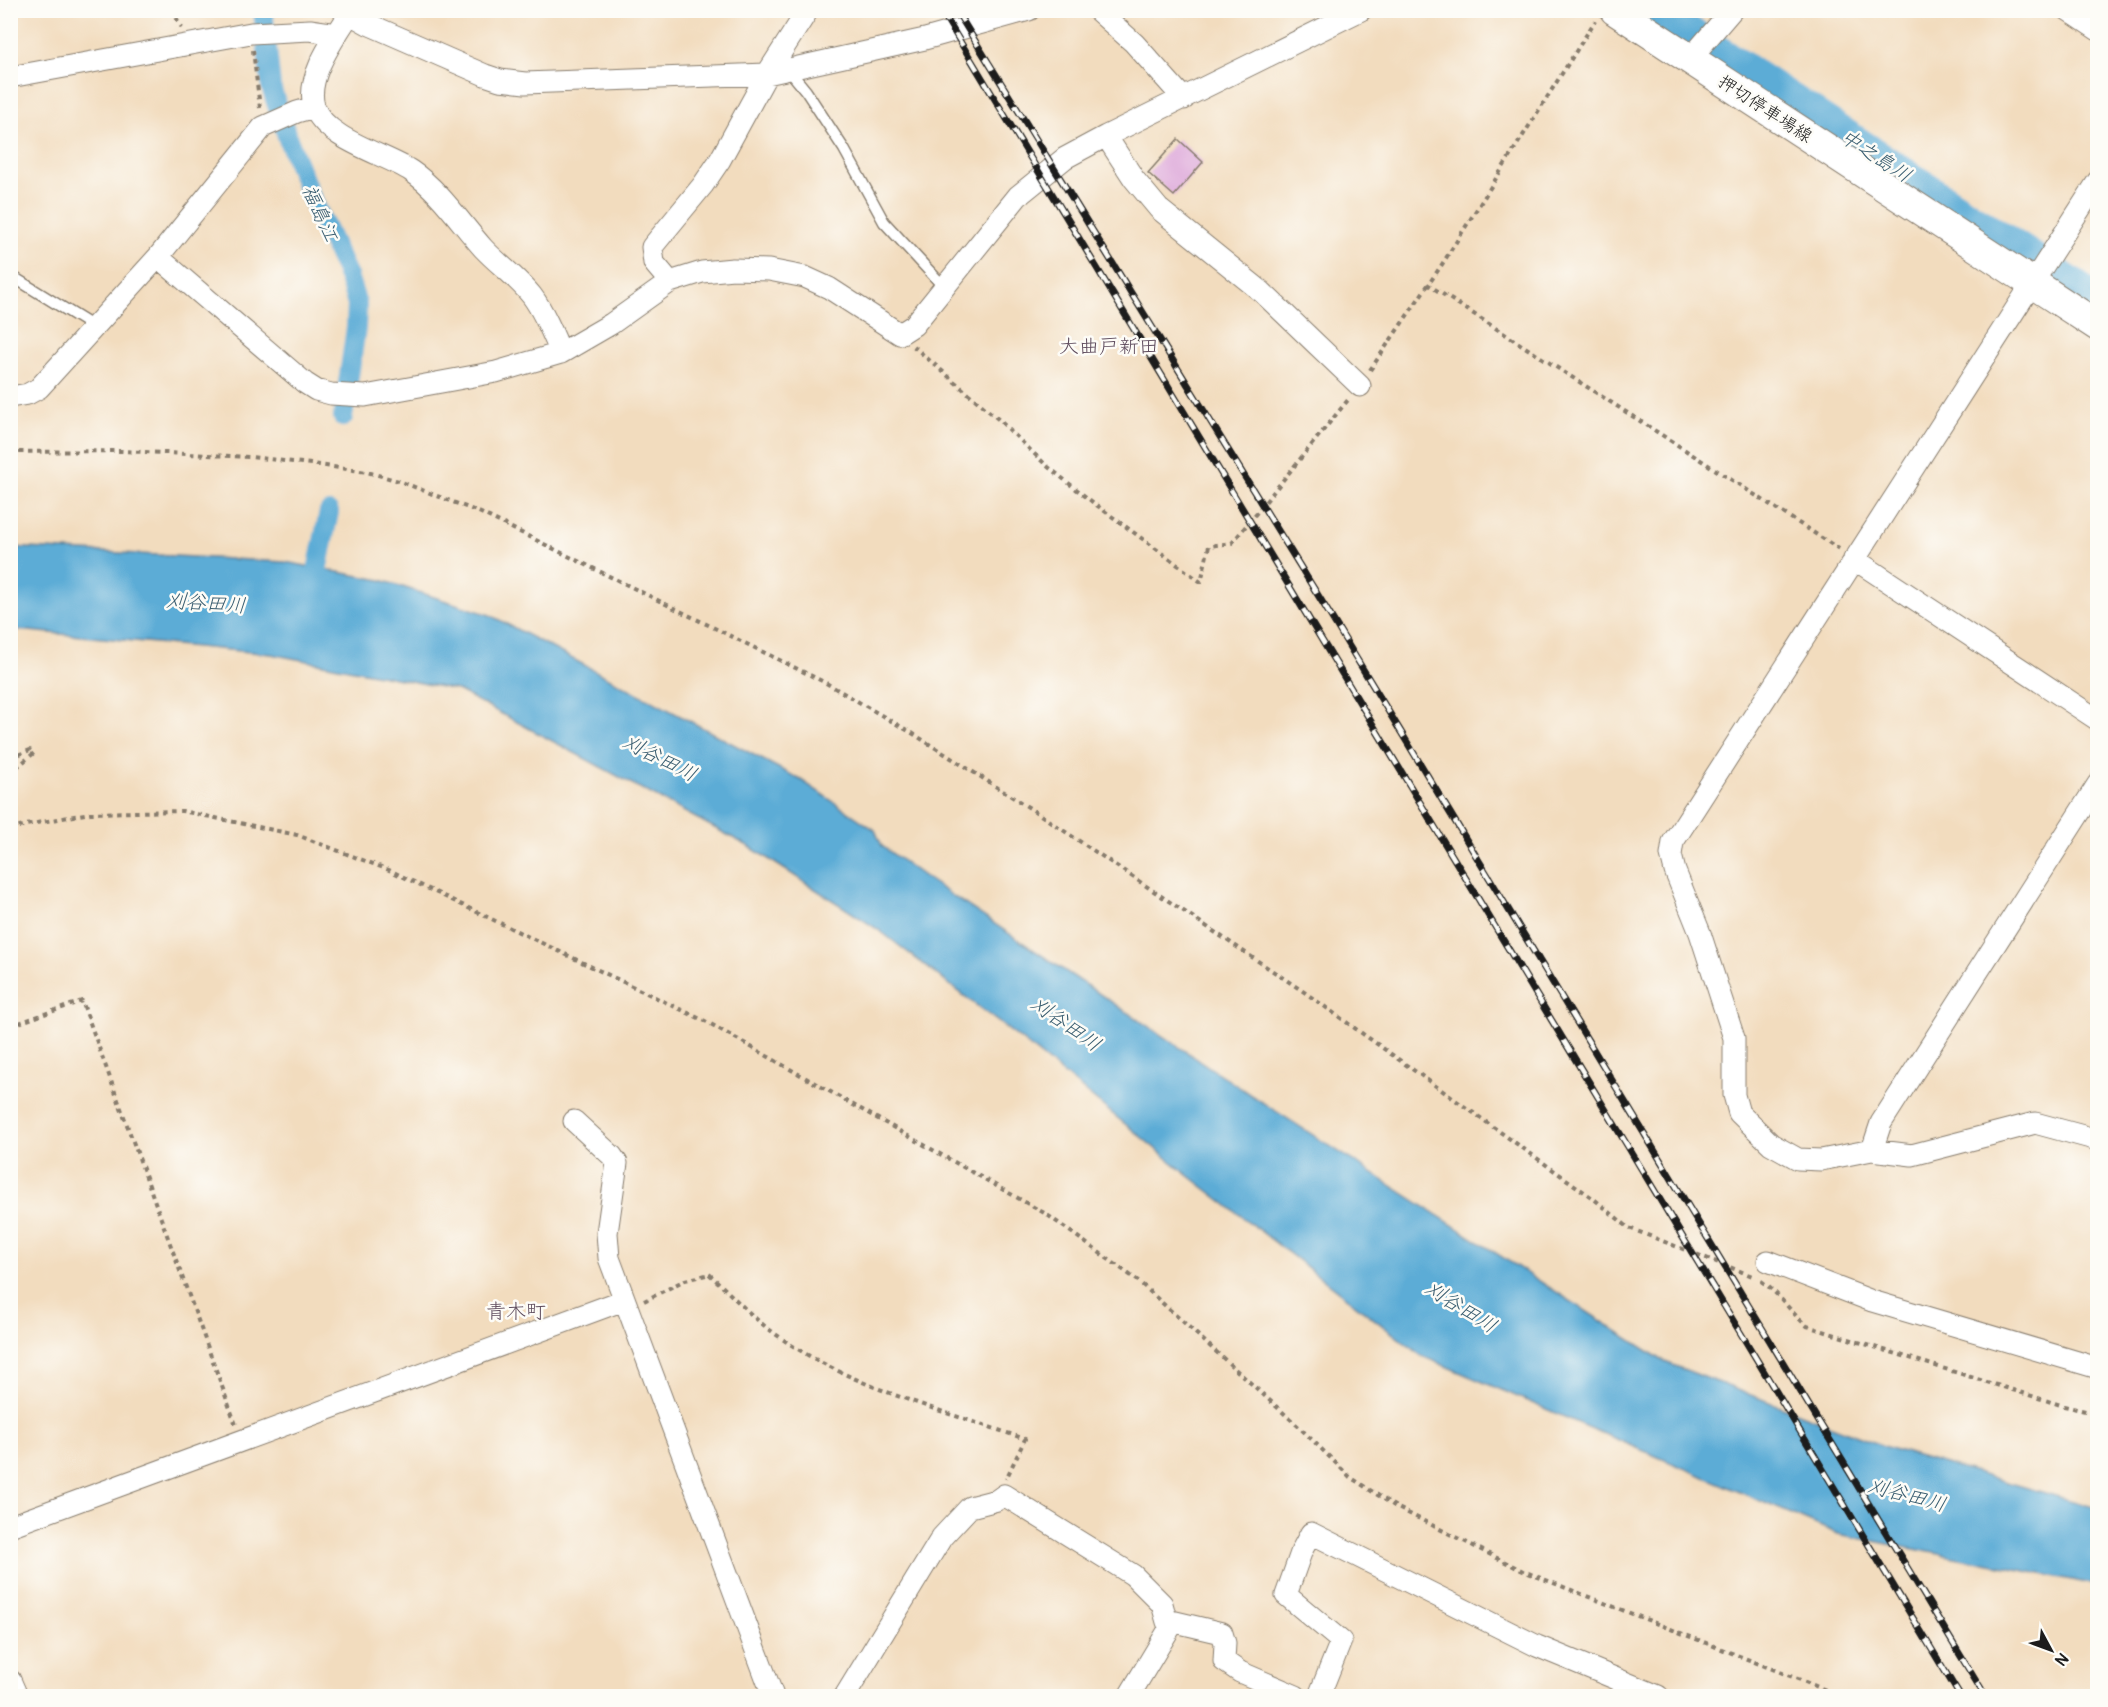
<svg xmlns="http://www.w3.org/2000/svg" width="2108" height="1707" viewBox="0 0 2108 1707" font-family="Pangolin,'Klee One',sans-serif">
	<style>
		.water { fill: #5cacd6; stroke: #3c6479; stroke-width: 1.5 }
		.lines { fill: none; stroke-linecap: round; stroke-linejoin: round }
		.canal { stroke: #5cacd6; stroke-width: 20 }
		.river { stroke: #5cacd6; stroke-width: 34 }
		.building { fill: #dfacdb }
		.service-casing { stroke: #877c6d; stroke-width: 13 }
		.minor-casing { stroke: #877c6d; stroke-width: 23 }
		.secondary-casing { stroke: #877c6d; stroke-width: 32 }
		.path { stroke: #877c6d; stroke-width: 4; stroke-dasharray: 4.5 4.5; stroke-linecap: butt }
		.service { stroke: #fff; stroke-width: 10 }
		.minor { stroke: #fff; stroke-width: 21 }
		.secondary { stroke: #fff; stroke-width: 30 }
		.rail-casing { stroke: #1c1c1c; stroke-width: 7 }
		.rail { stroke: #fdfcf7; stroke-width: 4.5; stroke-dasharray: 14; stroke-linecap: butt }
		.labels { text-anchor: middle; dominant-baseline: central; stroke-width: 5; stroke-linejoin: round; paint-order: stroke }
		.street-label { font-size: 18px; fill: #1c1c1c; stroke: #fdfcf7 }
		.water-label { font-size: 20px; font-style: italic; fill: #395d70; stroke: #fdfcf7 }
		.neighbourhood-label { font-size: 20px; fill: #604e5f; stroke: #fdfcf7 }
	</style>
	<rect width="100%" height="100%" fill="#fdfcf7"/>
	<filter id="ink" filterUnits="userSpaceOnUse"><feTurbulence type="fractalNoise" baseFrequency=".0167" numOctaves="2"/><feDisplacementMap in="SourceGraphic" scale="12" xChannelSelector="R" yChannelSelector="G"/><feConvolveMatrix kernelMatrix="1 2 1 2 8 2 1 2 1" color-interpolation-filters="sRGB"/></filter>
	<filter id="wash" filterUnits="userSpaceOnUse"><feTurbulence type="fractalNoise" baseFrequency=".008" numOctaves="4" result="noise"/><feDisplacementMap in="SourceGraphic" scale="24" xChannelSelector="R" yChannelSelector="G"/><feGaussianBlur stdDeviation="1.35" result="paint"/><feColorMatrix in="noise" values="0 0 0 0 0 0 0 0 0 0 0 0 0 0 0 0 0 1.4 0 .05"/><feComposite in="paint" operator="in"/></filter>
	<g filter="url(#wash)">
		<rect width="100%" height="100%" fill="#f2dcbe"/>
		<!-- water -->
		<path class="water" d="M10 547 285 562 381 580 490 615 801 780 875 830 882 846 926 878 1254 1097 1665 1362 1886 1447 2097 1508V1585L1838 1534 1422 1356 1188 1175 1024 1042 879 930 750 847 457 690 271 654 18 630 11 631Z"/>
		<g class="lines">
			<!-- canal -->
			<path class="canal" d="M263 10 271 87 289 142 309 192 348 276 357 304 356 328 343 417
				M312 595 329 512"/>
			<!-- river -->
			<path class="river" d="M1654 10 2098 302"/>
		</g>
		<g id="blocks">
			<!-- building -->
			<path class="building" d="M1178 139 1203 162 1174 196 1148 173Z"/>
		</g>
	</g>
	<g filter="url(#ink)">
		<use href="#blocks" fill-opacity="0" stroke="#877c6d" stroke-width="1.5"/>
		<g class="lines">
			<defs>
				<path id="service" d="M788 69 806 91 844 149 884 222 944 287
					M10 275 94 327"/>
				<path id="minor" d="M352 10C337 35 305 76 314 106 324 139 385 154 411 171 439 190 460 222 483 248 498 264 518 278 532 296 544 312 553 334 561 353
					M1097 10 1134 43 1184 99
					M2068 10 2098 30
					M350 14 368 24 485 75 500 80 525 83 767 74 925 39 1029 10
					M1689 60 1732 10
					M10 77 251 33 310 30 337 34
					M1106 136 1134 179 1159 209 1262 292 1360 386
					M2098 181 1673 842 1671 855 1675 871 1700 933 1734 1038V1095L1739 1113 1771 1144 1798 1159 1821 1160 1872 1150 1912 1155 2035 1123 2098 1140
					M158 257 305 383 316 390 331 394 365 396 496 372 561 353 611 324 670 282 702 272 733 269 769 270 805 277 829 288 900 334 914 325 1018 196 1065 158 1106 136 1361 10
					M670 282 654 263 652 247 703 185 720 160 767 74 808 10
					M10 397 28 394 39 388 158 257 263 127 297 112 314 107
					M1854 559 2098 720
					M574 1121 612 1156 617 1163 607 1233 609 1258 773 1696
					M1872 1150 1881 1123 2098 784
					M1768 1261 1872 1301 2098 1368
					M10 1526 624 1300
					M1167 1620 1222 1633 1225 1643 1224 1661 1240 1672 1296 1696
					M10 1680 17 1696
					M845 1696 942 1537 970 1507 997 1500 1004 1495 1133 1575 1162 1604 1167 1622 1171 1626 1129 1696
					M1319 1696 1341 1641 1286 1595 1302 1550 1311 1533 1537 1646 1658 1696"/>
				<path id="secondary" d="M1615 10 2098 326"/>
			</defs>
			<!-- service casing -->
			<use href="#service" class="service-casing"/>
			<!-- minor casing -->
			<use href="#minor" class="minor-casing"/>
			<!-- secondary casing -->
			<use href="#secondary" class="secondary-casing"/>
			<!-- path -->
			<path class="path" d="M172 10 182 28
				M253 50 260 108
				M1427 284 1839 549
				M913 346 998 419 1047 466 1095 504 1201 582 1209 546 1232 543 1348 400
				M1370 370 1441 266 1595 21
				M10 452 122 451 251 457 319 465 367 472 399 481 481 513 826 683 912 733 1039 814 1307 994 1594 1199 1629 1228 1755 1277
				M10 758 30 750 34 753 10 773
				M10 830 26 825 90 813 182 811 297 835 389 870 707 1022 1046 1214 1137 1280 1299 1427 1350 1477 1396 1507 1523 1571 1841 1696
				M10 1026 82 1001 236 1425
				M1761 1281C1779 1293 1790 1312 1807 1326L2064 1406 2098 1414
				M644 1301 685 1280 706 1275 708 1273C726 1289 743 1308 761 1323 836 1384 936 1408 1025 1439L1006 1479"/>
			<!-- service -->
			<use href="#service" class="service"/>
			<!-- minor -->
			<use href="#minor" class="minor"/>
			<!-- secondary -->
			<use href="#secondary" class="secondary"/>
			<defs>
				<path id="rail" d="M941 10 1960 1696
					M956 10 1321 600 1985 1696"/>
			</defs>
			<!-- rail casing -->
			<use href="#rail" class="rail-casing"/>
			<!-- rail -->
			<use href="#rail" class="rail"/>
		</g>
	</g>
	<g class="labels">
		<!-- street labels -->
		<g class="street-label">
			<text transform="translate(1765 109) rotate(33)">押切停車場線</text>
		</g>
		<!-- water labels -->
		<g class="water-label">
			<text transform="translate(1876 156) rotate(33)">中之島川</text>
			<text transform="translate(320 213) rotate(66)">福島江</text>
			<text transform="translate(206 603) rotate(4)">刈谷田川</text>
			<text transform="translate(660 758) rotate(27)">刈谷田川</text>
			<text transform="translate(1066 1024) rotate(35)">刈谷田川</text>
			<text transform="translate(1461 1307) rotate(32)">刈谷田川</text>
			<text transform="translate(1907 1495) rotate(15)">刈谷田川</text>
		</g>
		<!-- neighbourhood labels -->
		<g class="neighbourhood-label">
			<text x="1109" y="346">大曲戸新田</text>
			<text x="516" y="1311">青木町</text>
		</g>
	</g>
	<!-- margin -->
	<rect width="2108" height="1707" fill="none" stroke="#fdfcf7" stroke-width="36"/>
	<!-- north arrow -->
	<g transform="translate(2051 1650) rotate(131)" stroke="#fdfcf7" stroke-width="4.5" paint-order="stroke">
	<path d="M0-4.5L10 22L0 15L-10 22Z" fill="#1c1c1c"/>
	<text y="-9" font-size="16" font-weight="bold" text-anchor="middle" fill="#1c1c1c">N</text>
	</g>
</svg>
